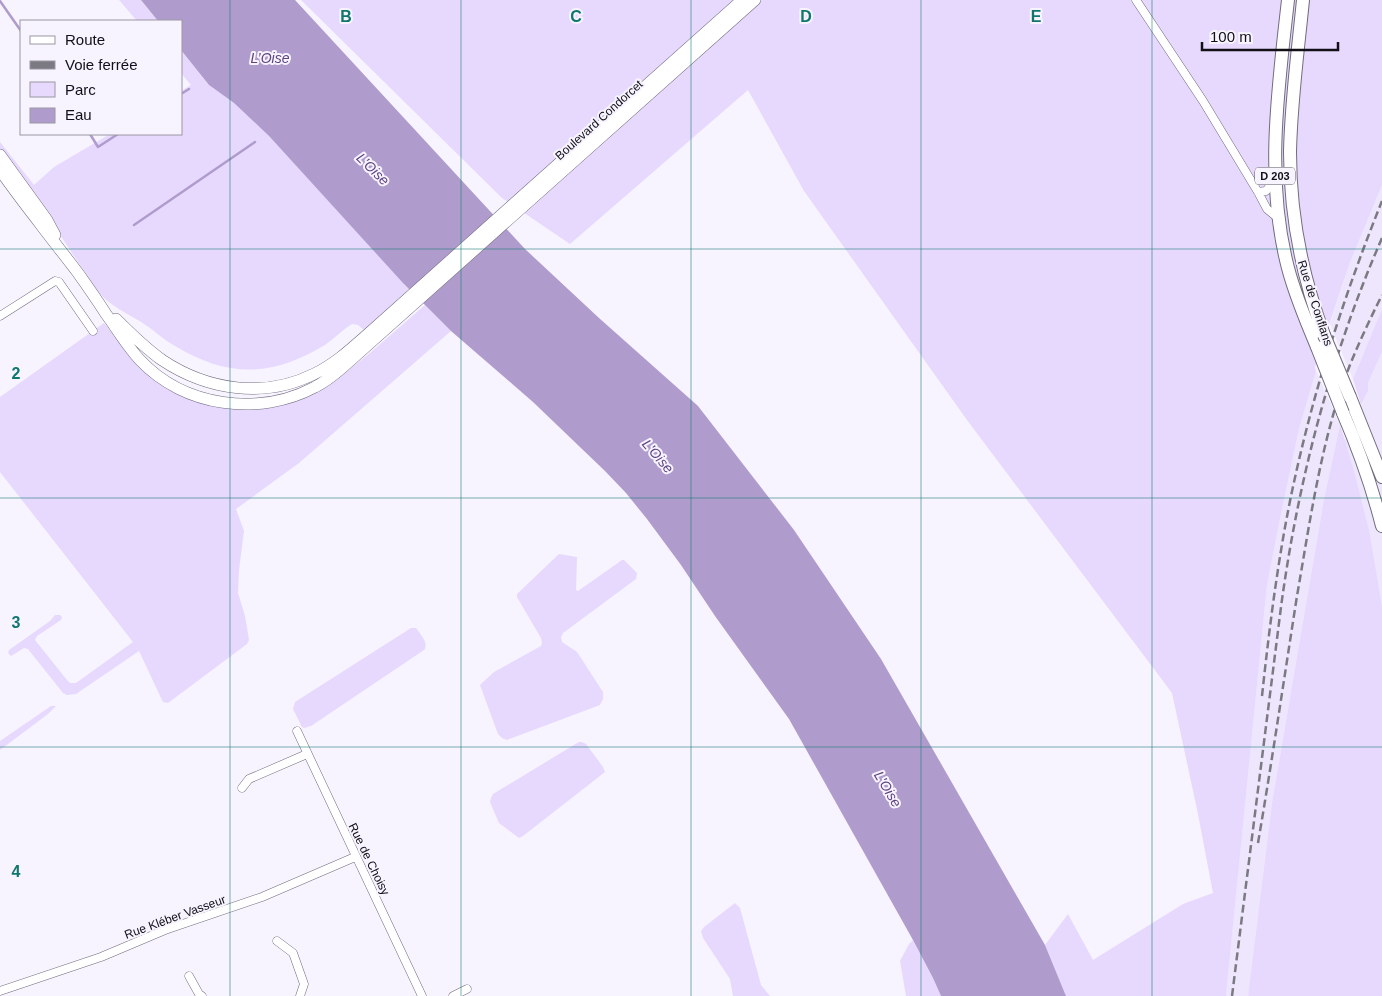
<svg xmlns="http://www.w3.org/2000/svg" width="1382" height="996" viewBox="0 0 1382 996" font-family="Helvetica,sans-serif">
	<style>
		.built { fill: #eee6fc }
		.green { fill: #e7d9fe }
		.water { fill: #af9ccc }
		.lines { fill: none; stroke-linecap: round; stroke-linejoin: round }
		.stream { stroke: #af9ccc; stroke-width: 2.5 }
		.street-casing { stroke: #716b7c; stroke-width: 9 }
		.secondary-casing { stroke: #716b7c; stroke-width: 12 }
		.primary-casing { stroke: #716b7c; stroke-width: 14 }
		.street { stroke: #fff; stroke-width: 8 }
		.secondary { stroke: #fff; stroke-width: 11 }
		.primary { stroke: #fff; stroke-width: 12 }
		.rail { stroke: #7b7981; stroke-width: 2.5; stroke-dasharray: 8 4; stroke-linecap: butt }
		.primary-bridge-casing { stroke: #716b7c; stroke-width: 14; stroke-linecap: butt }
		.primary-bridge { stroke: #fff; stroke-width: 12 }
		.grid { fill: none; stroke: #0f766e; stroke-width: 1; stroke-opacity: 0.55 }
		.labels { text-anchor: middle; dominant-baseline: central; stroke-width: 4; stroke-linejoin: round; paint-order: stroke }
		.shield { fill: #f7f3ff; stroke: #57545c; stroke-width: 1 }
		.shield-label { font-size: 11px; font-weight: bold; fill: #121016 }
		.street-label { font-size: 12px; fill: #121016; stroke: #f7f3ff }
		.water-label { font-size: 14px; font-style: italic; fill: #5e4380; stroke: #f7f3ff }
		.grid-label { font-size: 16px; text-anchor: middle; font-weight: bold; fill: #0f766e; stroke: #f7f3ff; stroke-width: 4; stroke-linejoin: round; paint-order: stroke }
	</style>
	<rect width="100%" height="100%" fill="#f7f3ff"/>
	<!-- built -->
	<path class="built" d="M1382 185V309L1353 379 1330 324 1349 265Z
		M1382 352V606L1370 534 1345 440 1368 391V383Z
		M1316 371 1340 425 1324 499 1272 803 1248 996H1226L1267 585 1282 509 1299 429Z"/>
	<!-- green -->
	<path class="green" d="M119 0H141L158 21H137Z
		M301 0H1382V185L1349 265 1315 367 1316 371 1299 429 1282 509 1267 585 1226 996H1066L1045 945 1068 914 1093 960 1183 904 1213 893 1198 814 1172 693 967 420 804 191 748 90 570 244 502 198Z
		M181 50 209 85 234 103 269 136 409 289 364 330 358 325 352 324C342 330 334 339 325 345 272 377 228 378 175 346 166 341 158 334 150 328 134 316 114 309 100 294 94 288 90 279 85 272 67 247 52 221 35 196 25 180 12 166 0 151V142L34 185 54 167 110 134H181V91L191 85 181 73Z
		M425 305 451 331 299 463 236 509 244 531 239 570 238 593 245 616 249 640 247 644 168 703 163 702 162 700 139 651 76 694 67 695 63 693 28 649 24 648 11 656 8 653 9 650 50 621 55 615H60L62 617 61 620 37 636 35 640 67 680 70 683H76L133 642 0 472V397L104 323 123 347 145 370 236 408 336 380 370 353Z
		M1382 309V352L1368 383V391L1361 405 1353 379Z
		M1340 425 1345 440 1355 475 1370 534 1382 606V996H1248L1272 803 1324 499Z
		M559 554 577 557 576 590 578 591 622 560H624L637 573 636 579 563 633 561 637 562 642 577 652 603 692V699L600 705 507 740 502 738 498 734 480 685 494 672 541 646 542 643 541 638 517 597V594Z
		M411 628H416C421 635 429 643 424 650L311 726 304 728 302 727 293 709 295 702Z
		M51 706H56L48 714 0 750V741Z
		M579 742H582L586 744 603 767 605 772 523 836 519 838 499 823 490 802 491 798 493 794Z
		M735 903 740 908 761 985 770 996H733L730 979 703 938 701 931 704 927Z
		M913 940 933 978 941 996H906L900 961 909 944Z"/>
	<!-- water -->
	<path class="water" d="M141 0H295L525 249 599 318 698 406 794 530 881 659 1045 945 1066 996H941L933 978 913 940 789 719 715 616 681 565 647 519 626 493 605 471 533 402 451 331 403 283 269 136 234 103 209 85 181 50V21H158Z"/>
	<g class="lines">
		<!-- stream -->
		<path class="stream" d="M0 1 21 31
			M181 94 189 89
			M90 134 98 147 118 134
			M134 225 255 142"/>
		<defs>
			<path id="street" d="M1136 0 1203 101 1258 192 1267 209 1278 218
				M1258 192 1266 191 1270 186 1273 178
				M0 316 55 281 59 282 93 331
				M297 731 422 996
				M242 788 249 779 307 754
				M277 941 293 953 304 984 300 996
				M189 976 199 994 202 996
				M0 991 101 957 165 930 262 897 355 857
				M453 996 467 989"/>
			<path id="secondary" d="M0 155 47 220 55 235
				M0 170C13 189 27 207 41 225 53 241 66 257 78 273 88 287 97 300 106 314 117 329 127 346 140 360 184 407 259 417 315 387 325 382 335 374 343 367L755 0
				M116 319C130 333 145 348 162 360 207 390 264 399 314 374 335 364 352 348 369 333L742 0"/>
			<path id="primary" d="M1288 0C1278 89 1265 180 1288 268 1295 295 1306 321 1317 347
				M1303 0C1298 51 1291 101 1290 152 1290 216 1302 276 1324 335
				M1350 397 1382 477
				M1343 413C1359 450 1372 487 1382 526"/>
		</defs>
		<!-- street casing -->
		<use href="#street" class="street-casing"/>
		<!-- secondary casing -->
		<use href="#secondary" class="secondary-casing"/>
		<!-- primary casing -->
		<use href="#primary" class="primary-casing"/>
		<!-- street -->
		<use href="#street" class="street"/>
		<!-- secondary -->
		<use href="#secondary" class="secondary"/>
		<!-- primary -->
		<use href="#primary" class="primary"/>
		<!-- rail -->
		<path class="rail" d="M1262 696C1269 631 1277 566 1290 501 1311 398 1343 298 1382 201
			M1258 843C1272 761 1284 679 1297 596 1309 527 1319 456 1341 389 1352 357 1367 325 1382 295
			M1232 996 1281 607C1298 480 1331 355 1382 238"/>
		<defs>
			<path id="primary-bridge" d="M1324 335 1350 397
				M1317 347 1343 413"/>
		</defs>
		<!-- primary-bridge casing -->
		<use href="#primary-bridge" class="primary-bridge-casing"/>
		<!-- primary-bridge -->
		<use href="#primary-bridge" class="primary-bridge"/>
	</g>
	<!-- grid -->
	<path class="grid" d="M230 0V996M461 0V996M691 0V996M921 0V996M1152 0V996M0 249H1382M0 498H1382M0 747H1382"/>
	<g class="labels">
		<!-- shield labels -->
		<rect class="shield" x="1255" y="167.5" width="40" height="17" rx="4"/>
		<g class="shield-label">
			<text x="1275" y="176">D 203</text>
		</g>
		<!-- street labels -->
		<g class="street-label">
			<text transform="translate(599 120) rotate(-42)">Boulevard Condorcet</text>
			<text transform="translate(1315 303) rotate(72)">Rue de Conflans</text>
			<text transform="translate(369 859) rotate(64)">Rue de Choisy</text>
			<text transform="translate(175 917) rotate(-20)">Rue Kléber Vasseur</text>
		</g>
		<!-- water labels -->
		<g class="water-label">
			<text x="270" y="58">L’Oise</text>
			<text transform="translate(373 169) rotate(44)">L'Oise</text>
			<text transform="translate(658 456) rotate(49)">L'Oise</text>
			<text transform="translate(888 789) rotate(59)">L'Oise</text>
		</g>
	</g>
	<g class="grid-label">
		<text x="346" y="22">B</text>
		<text x="576" y="22">C</text>
		<text x="806" y="22">D</text>
		<text x="1036" y="22">E</text>
		<text x="16" y="379">2</text>
		<text x="16" y="628">3</text>
		<text x="16" y="877">4</text>
	</g>
	<!-- legend -->
	<rect x="20" y="20" width="162" height="115" fill="#f7f3ff" stroke="#9b98a2"/>
	<rect x="30" y="36" width="25" height="8" fill="#ffffff" stroke="#9b98a2"/>
	<text x="65" y="45" font-size="15" fill="#121016">Route</text>
	<rect x="30" y="61" width="25" height="8" fill="#7b7981" stroke="#9b98a2"/>
	<text x="65" y="70" font-size="15" fill="#121016">Voie ferrée</text>
	<rect x="30" y="82" width="25" height="15" fill="#e7d9fe" stroke="#9b98a2"/>
	<text x="65" y="95" font-size="15" fill="#121016">Parc</text>
	<rect x="30" y="108" width="25" height="15" fill="#af9ccc" stroke="#9b98a2"/>
	<text x="65" y="120" font-size="15" fill="#121016">Eau</text>
	<!-- scale -->
	<path d="M1202 42v8h136v-8" fill="none" stroke="#121016" stroke-width="2.5"/>
	<text x="1210" y="42" font-size="15" fill="#121016" stroke="#f7f3ff" stroke-width="4" paint-order="stroke">100 m</text>
</svg>
